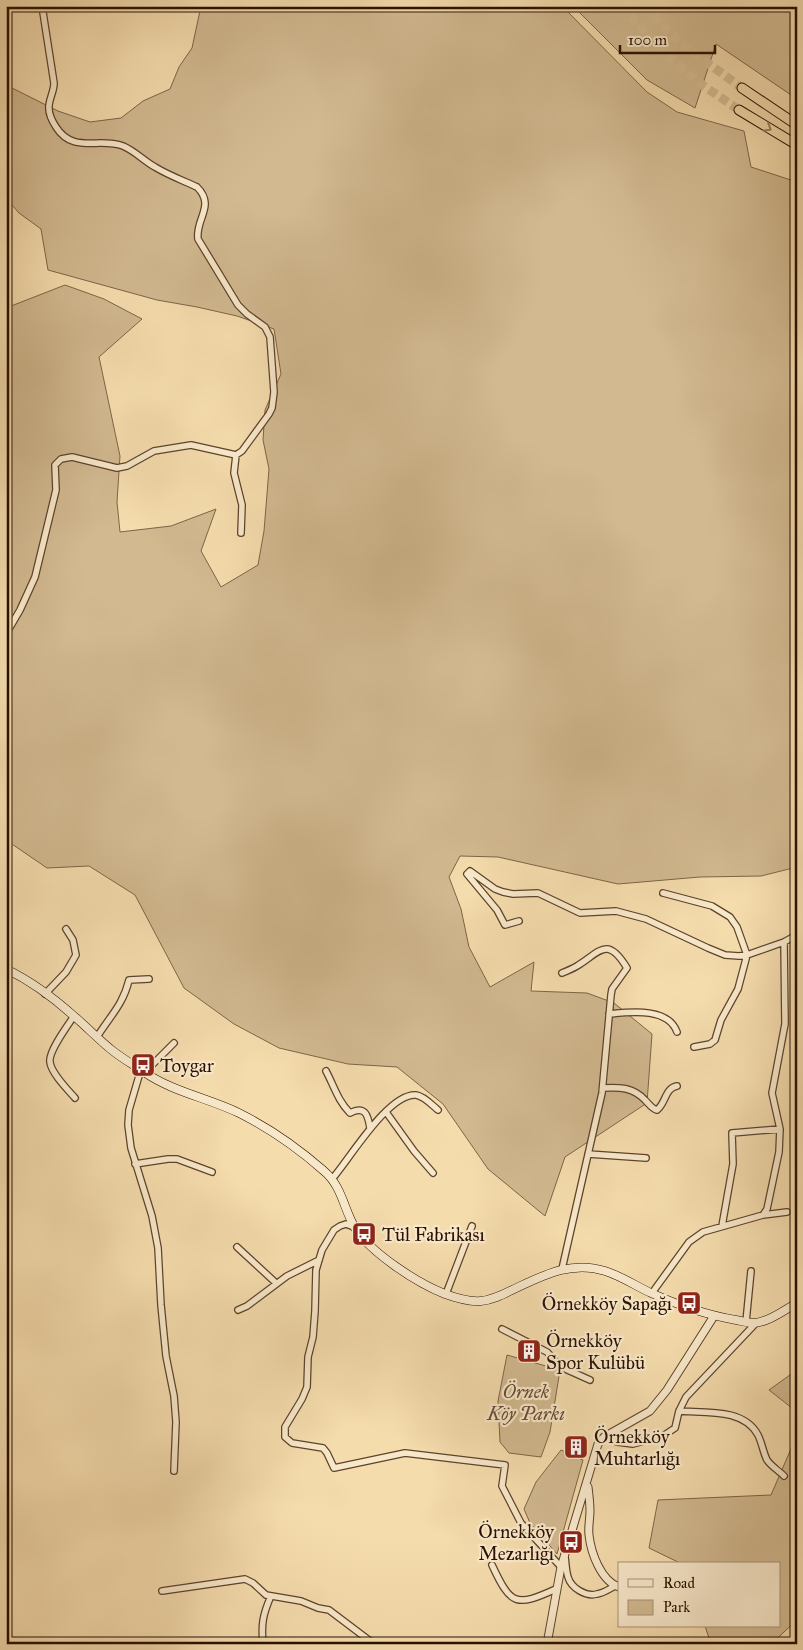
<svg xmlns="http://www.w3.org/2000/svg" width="803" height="1650" viewBox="0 0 803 1650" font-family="'IM FELL Great Primer',serif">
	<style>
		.green { fill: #d2b990; stroke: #7e6448 }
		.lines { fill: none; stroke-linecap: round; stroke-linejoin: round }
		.trunk-tunnel { stroke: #d6bd93; stroke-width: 9; stroke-dasharray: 9 4.5; stroke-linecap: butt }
		.minor-casing { stroke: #5c432b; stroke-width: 8 }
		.tertiary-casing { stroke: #5c432b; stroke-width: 9 }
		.secondary-casing { stroke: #291000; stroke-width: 9 }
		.trunk-casing { stroke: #291000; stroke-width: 11 }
		.minor { stroke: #f8e8ca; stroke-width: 5.5 }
		.tertiary { stroke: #f8e8ca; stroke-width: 7 }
		.secondary { stroke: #f8e8ca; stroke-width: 8 }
		.trunk { stroke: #f5dcad; stroke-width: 9 }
		.oneway { stroke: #99805f }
		.labels { text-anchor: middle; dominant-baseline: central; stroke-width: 4.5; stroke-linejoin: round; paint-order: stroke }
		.poi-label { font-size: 19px; fill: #291000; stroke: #f8e8ca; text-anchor: start }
		.park-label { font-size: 19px; font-style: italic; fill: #644b32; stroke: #f8e8ca }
	</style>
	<rect width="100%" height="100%" fill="#f5dcad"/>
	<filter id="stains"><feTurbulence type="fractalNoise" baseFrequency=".004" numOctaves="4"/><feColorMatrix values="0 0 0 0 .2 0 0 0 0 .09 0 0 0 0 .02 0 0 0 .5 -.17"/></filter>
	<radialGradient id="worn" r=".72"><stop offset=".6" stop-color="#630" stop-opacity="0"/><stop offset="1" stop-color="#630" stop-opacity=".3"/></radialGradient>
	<!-- green -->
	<path class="green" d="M201 6H562L647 92 677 112 744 131 751 167 797 182V867L761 876 700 877 618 884 498 857 460 856 449 877 461 909 469 947 490 987 534 962 531 991 587 993 614 1003 652 1034 647 1103 565 1157 545 1216 488 1169 443 1104 397 1067 348 1064 279 1048 234 1024 184 988 135 895 89 866 47 868 6 840V308L65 285 104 299 142 319 99 357 120 456 117 502 120 532 171 526 216 509 201 551 221 587 258 565 264 531 269 469 263 440 265 410 281 374 274 329 237 316 197 307 157 300 48 270 41 229 19 213 6 198V85L58 111 90 122 121 118 143 101 170 89 179 67 192 48Z
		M573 6H797V99L716 44 695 108 647 80Z
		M507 1355 560 1370 550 1432 541 1457 509 1453 500 1442 498 1401Z
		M797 1370V1412L769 1390Z
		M797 1435V1620L771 1644H711L705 1626H779V1564H682L649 1548 658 1500 771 1495Z
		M561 1450 583 1460 557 1554 530 1523 524 1509 536 1482Z"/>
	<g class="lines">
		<!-- trunk-tunnel -->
		<path class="trunk-tunnel" d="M621 6 668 56 701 84 739 110
			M644 6 680 43 742 88"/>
		<defs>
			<path id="minor" d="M236 455 234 473 242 505 241 533
				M6 634 20 610 35 577 56 490 55 465 61 459 72 457 117 468 127 466 154 451 191 445 236 455 242 451 269 414 272 408 274 392 270 337 265 327 247 314 238 305 198 239C195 219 216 206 197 187 184 181 168 175 155 167 144 161 135 151 123 146 99 137 73 154 56 127 52 121 48 113 49 105 50 97 54 91 54 83L42 6
				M663 893 712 906 730 917 737 927 747 955 738 989 721 1020 715 1040 710 1044 694 1047
				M519 921 505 925 497 910 467 874 470 871 495 889 503 892 513 894 538 893 580 913 616 911 646 919 708 948 725 955 739 956 747 955 784 942 797 935
				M562 973C567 971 572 969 577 966 600 952 607 935 627 968L612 989 611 995 602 1093 562 1269
				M45 994 66 972 76 955 73 940 66 929
				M609 1014C630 1012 668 1007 677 1032
				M74 1016C68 1025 48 1052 50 1062 51 1073 68 1090 75 1098
				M97 1037C110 1016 123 1005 129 980L149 979
				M141 1069 129 1110 128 1125 131 1148 152 1216 158 1248 161 1305 166 1356 174 1396 176 1422 174 1471
				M326 1071C334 1086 338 1101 350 1113 365 1105 368 1115 370 1128
				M145 1072 174 1043
				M603 1088C619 1087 633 1087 645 1100 649 1104 652 1109 657 1110 666 1103 665 1088 677 1086
				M386 1112 414 1151 433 1173
				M588 1154 646 1158
				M135 1164 168 1159H177L212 1172
				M332 1179C349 1160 388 1093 416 1095 424 1096 432 1105 438 1110
				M763 1215 787 1212
				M722 1226 733 1164 732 1133 780 1129
				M354 1227 346 1224 340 1226 334 1230 322 1250 316 1270 315 1311 313 1337 308 1357 307 1387 302 1399 285 1427V1437L292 1443 323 1448 327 1453 334 1468 405 1453 505 1465 502 1486 521 1523 561 1567
				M237 1247 276 1283
				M652 1293 689 1242 703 1232 763 1215 767 1209 779 1152 780 1129 772 1093 785 1024 784 942
				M446 1294 472 1226
				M238 1310 247 1306 287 1276 319 1260
				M746 1322 751 1271
				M502 1329 547 1352 561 1367 590 1380
				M679 1411C705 1413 744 1408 758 1435 762 1443 763 1452 767 1460 771 1466 779 1471 784 1476
				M604 1437 617 1442 633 1444 663 1436 675 1428 679 1411 686 1397 756 1323
				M565 1557C566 1564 566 1571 568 1577 571 1588 586 1597 597 1594 604 1593 609 1589 615 1586
				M492 1565C511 1606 516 1607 556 1589
				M162 1591 245 1579 253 1583 266 1595 301 1601 318 1608 329 1610 374 1644
				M263 1644C261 1624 263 1614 271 1596"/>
			<path id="tertiary" d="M588 1487C589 1495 590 1503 590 1511 590 1519 588 1527 589 1535 591 1553 601 1581 619 1587
				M547 1644 561 1567 598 1444 604 1437 650 1411 667 1390 714 1316"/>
			<path id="secondary" d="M6 969C31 981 55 999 75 1017 88 1028 100 1041 113 1051 123 1059 134 1065 144 1072 173 1092 208 1098 239 1113 269 1128 299 1149 324 1171 342 1186 344 1210 355 1228 371 1253 417 1283 445 1294 456 1298 469 1302 481 1301 492 1300 502 1295 512 1290 542 1276 571 1260 605 1271 621 1276 636 1286 651 1293 678 1305 707 1315 736 1320 742 1321 748 1323 754 1323 769 1322 784 1310 797 1303"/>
			<path id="trunk" d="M742 88 797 125
				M739 110 797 145"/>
		</defs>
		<!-- minor casing -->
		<use href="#minor" class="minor-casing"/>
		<!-- tertiary casing -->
		<use href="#tertiary" class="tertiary-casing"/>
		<!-- secondary casing -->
		<use href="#secondary" class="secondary-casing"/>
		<!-- trunk casing -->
		<use href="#trunk" class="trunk-casing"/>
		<!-- minor -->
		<use href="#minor" class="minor"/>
		<!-- tertiary -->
		<use href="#tertiary" class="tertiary"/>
		<!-- secondary -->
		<use href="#secondary" class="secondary"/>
		<!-- trunk -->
		<use href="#trunk" class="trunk"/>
	</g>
	<!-- one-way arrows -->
	<defs><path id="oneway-chevron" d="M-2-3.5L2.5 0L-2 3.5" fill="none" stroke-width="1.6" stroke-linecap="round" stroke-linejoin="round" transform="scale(1.25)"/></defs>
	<use class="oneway" href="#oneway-chevron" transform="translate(768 128) rotate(32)"/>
	<!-- icons -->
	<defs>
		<symbol id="bus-square" viewBox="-11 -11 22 22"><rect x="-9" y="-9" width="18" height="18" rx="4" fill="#8f2418" stroke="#f8e8ca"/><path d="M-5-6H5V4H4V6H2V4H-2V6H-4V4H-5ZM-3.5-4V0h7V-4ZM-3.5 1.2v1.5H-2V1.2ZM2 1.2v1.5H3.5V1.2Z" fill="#fff"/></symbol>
		<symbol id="building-square" viewBox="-11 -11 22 22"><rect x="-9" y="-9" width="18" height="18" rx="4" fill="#8f2418" stroke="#f8e8ca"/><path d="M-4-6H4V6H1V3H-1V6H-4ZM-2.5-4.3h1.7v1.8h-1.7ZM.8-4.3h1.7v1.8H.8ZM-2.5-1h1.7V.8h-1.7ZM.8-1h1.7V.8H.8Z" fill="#fff"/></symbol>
	</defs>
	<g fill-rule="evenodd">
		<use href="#bus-square" x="129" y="1051" width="28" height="28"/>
		<use href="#bus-square" x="350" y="1220" width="28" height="28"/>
		<use href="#bus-square" x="675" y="1289" width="28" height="28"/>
		<use href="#building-square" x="515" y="1337" width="28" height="28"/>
		<use href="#building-square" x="562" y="1433" width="28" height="28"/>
		<use href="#bus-square" x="557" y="1528" width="28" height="28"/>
	</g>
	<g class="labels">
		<!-- poi labels -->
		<g class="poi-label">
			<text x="160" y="1065">Toygar</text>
			<text x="382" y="1234">Tül Fabrikası</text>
			<text x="672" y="1303" text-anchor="end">Örnekköy Sapağı</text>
			<text x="546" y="1340">Örnekköy<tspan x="546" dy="22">Spor Kulübü</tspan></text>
			<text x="594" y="1436">Örnekköy<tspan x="594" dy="22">Muhtarlığı</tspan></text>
			<text x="554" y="1531" text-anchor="end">Örnekköy<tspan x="554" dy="22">Mezarlığı</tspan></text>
		</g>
		<!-- park labels -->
		<g class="park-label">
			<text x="526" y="1391">Örnek<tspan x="526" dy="22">Köy Parkı</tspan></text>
		</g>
	</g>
	<!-- margin -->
	<rect width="803" height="1650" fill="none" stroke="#f5dcad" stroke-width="25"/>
	<rect x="8" y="8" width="788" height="1635" fill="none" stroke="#291000" stroke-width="2.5"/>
	<rect x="12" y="12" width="778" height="1625" fill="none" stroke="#291000"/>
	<!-- legend -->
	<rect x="618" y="1562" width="162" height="65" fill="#f8e8ca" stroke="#a59279"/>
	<rect x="628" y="1579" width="25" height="8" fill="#f8e8ca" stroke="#a59279"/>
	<text x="663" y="1588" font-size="15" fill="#291000">Road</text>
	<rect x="628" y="1600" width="25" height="15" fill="#d2b990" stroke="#a59279"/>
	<text x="663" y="1612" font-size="15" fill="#291000">Park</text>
	<!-- scale -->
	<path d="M620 45v8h95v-8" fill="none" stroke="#291000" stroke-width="2.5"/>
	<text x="628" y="45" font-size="15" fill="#291000" stroke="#f8e8ca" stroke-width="4" paint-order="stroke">100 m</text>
	<rect width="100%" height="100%" filter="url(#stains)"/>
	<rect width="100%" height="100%" fill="url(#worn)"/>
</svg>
